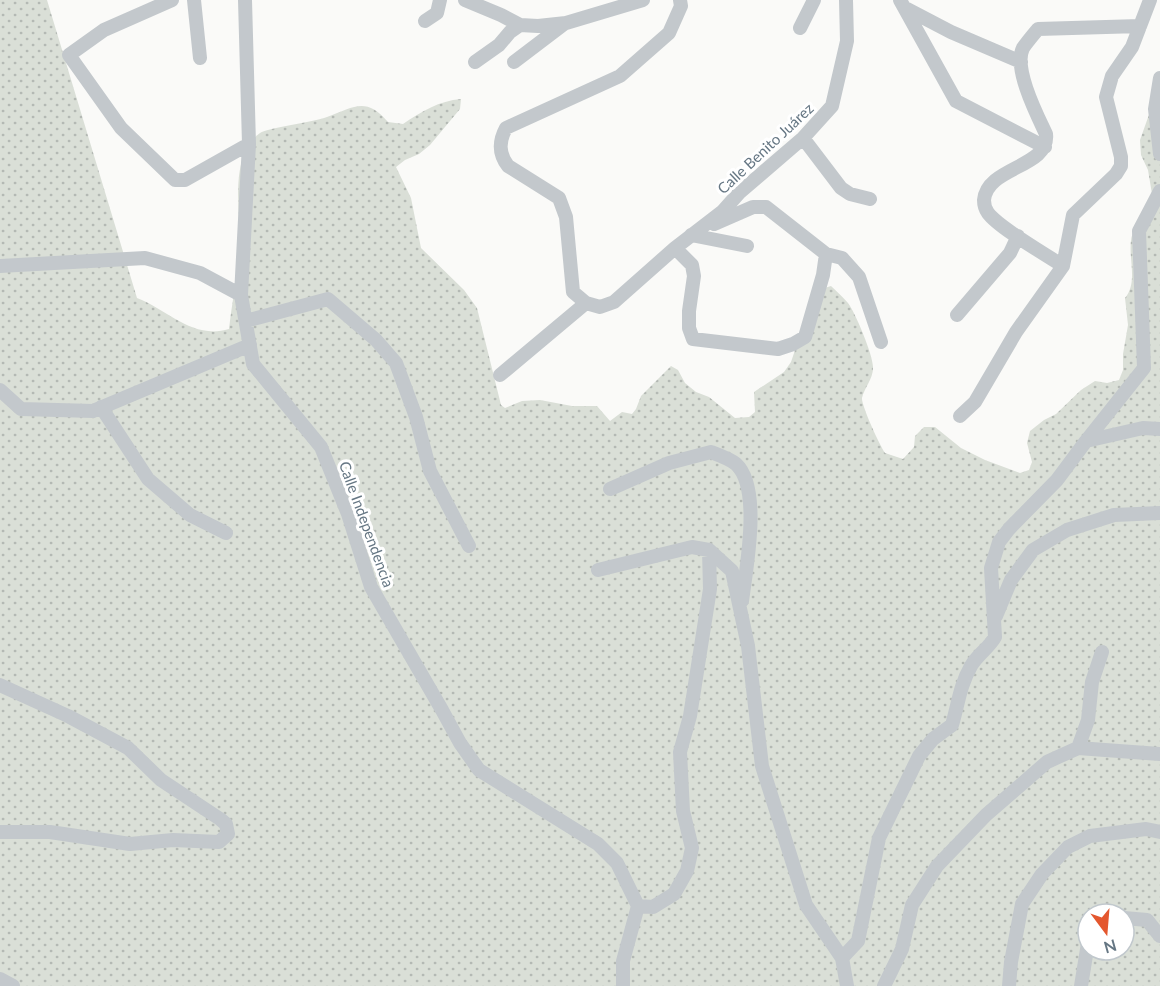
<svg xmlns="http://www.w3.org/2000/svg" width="1160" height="986" viewBox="0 0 1160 986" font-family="Lato,sans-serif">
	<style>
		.park { fill: url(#park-dots); fill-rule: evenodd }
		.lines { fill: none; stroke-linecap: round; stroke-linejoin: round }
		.minor { stroke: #c3c8cc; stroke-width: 14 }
		.labels { text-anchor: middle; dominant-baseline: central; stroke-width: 6; stroke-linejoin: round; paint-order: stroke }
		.street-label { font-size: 15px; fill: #657683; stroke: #fff }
	</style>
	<defs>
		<pattern id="park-dots" width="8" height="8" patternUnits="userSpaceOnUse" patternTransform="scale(1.5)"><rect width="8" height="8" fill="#dadfd7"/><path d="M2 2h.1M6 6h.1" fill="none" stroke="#b4b9b4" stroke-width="1.8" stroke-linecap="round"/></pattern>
	</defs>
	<rect width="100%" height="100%" fill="#fafaf8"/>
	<!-- park -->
	<path class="park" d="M0 0H47L137 298C168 310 193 340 229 329 232 303 237 278 239 251 242 217 227 157 260 133 268 128 313 122 327 117 354 107 366 96 388 122L403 124C422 111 439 101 461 99L460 109 430 145 419 154 405 160 396 167 411 198 421 248 464 290 477 308 501 405 505 408 522 401 540 400 572 406H597L610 421 622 412 632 414 636 409 641 396 671 366 678 370 685 383 696 392 709 397 735 418 749 417 755 412 754 392 784 372 791 362 815 291 831 286C837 292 843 297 848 303 855 312 874 357 873 368 873 379 864 388 862 398 861 405 880 446 885 453L903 459 914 447 915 436 924 427H935L961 448 985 460 1020 473 1029 470 1032 462 1027 443 1030 431 1044 420 1056 414 1081 390 1095 381 1107 383 1119 380 1123 370V354L1128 325 1125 298C1141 279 1123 249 1135 228 1139 220 1148 213 1154 206L1148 170 1141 155 1140 140 1151 109 1160 73V986H0ZM1088 914H1124V950H1088Z"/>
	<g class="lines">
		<!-- minor -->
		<path class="minor" d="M172 0 104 30 69 55 121 128 175 180H185L249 144
			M194 0 200 58
			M245 0 249 144 241 295 253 364 321 447 348 514 371 587 442 710 460 743 479 770 598 844 617 863 638 906
			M465 0 501 15 520 25
			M680 0 681 6 669 33 620 76 506 128C499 141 498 153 508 166L559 198 566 217 573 292 586 303 600 307 614 302 675 248 723 211 739 193 803 138 832 106 847 41 846 0
			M900 0 956 101 1045 147
			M907 9 951 32 1021 62
			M425 21 437 13 440 0
			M800 28 814 0
			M475 62 499 45 510 32 520 25 538 26 566 23 643 0
			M514 62 564 24
			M1160 78 1155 109 1160 154
			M803 138 841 188 850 194 870 199
			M714 224 753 207H766L826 254 842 258 859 277 881 342
			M691 235 747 246
			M675 248 692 265 694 276 689 311V328L693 339 778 349 793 344 805 337 823 275 826 254
			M0 266 145 258 200 273 241 295
			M1063 266C1045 254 999 228 988 213 985 209 984 204 984 200 987 166 1050 168 1046 134 1037 115 1013 68 1023 48 1027 42 1033 35 1038 29L1140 26
			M957 315 1010 253 1018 236
			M246 321 328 299 376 340 396 363 416 417 430 471 469 546
			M500 375 586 303
			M0 390 21 409 93 411 250 345
			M101 407 148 479 190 515 226 533
			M960 416 975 402 1016 332 1063 266 1073 215 1116 174 1121 166V157L1106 97 1112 76 1132 47 1150 0
			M1086 441 1143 428 1160 429
			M610 489 669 463 711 452C719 455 730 459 736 464 762 488 746 569 742 601
			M598 570 692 547 709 550 732 571 748 646 762 766 806 905 842 958 847 986
			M996 616 1011 580 1033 550 1067 530 1114 515 1160 513
			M0 685 68 716 128 748 161 780 220 819 226 824 228 834 219 842 173 840 130 844 50 832H0
			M1078 748 1088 720 1092 682 1102 652
			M638 906 653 907 674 894 687 871 692 848 683 811 680 752 690 716 710 589 709 550
			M1124 918 1147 920 1160 936
			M842 958 858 941 879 838 919 756 933 739 952 725C958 705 960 685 971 666 977 655 989 648 995 637L991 568 999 542 1009 529 1057 480 1086 441 1144 368 1139 231 1160 191
			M0 979 13 986
			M623 986V961L638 906
			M884 986 902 949 912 905 937 866 986 815 1047 762 1078 748 1160 754
			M1009 986 1011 962 1022 904 1042 874 1068 847 1090 836 1146 829 1160 832
			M1081 986 1088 943"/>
	</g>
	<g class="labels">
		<!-- street labels -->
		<g class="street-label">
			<text transform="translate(765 148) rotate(-43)">Calle Benito Juárez</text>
			<text transform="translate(367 524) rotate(70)">Calle Independencia</text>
		</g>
	</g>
	<!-- north arrow -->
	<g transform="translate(1106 932) rotate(164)"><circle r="28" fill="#ffffff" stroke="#c1c8cd" stroke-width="1.5"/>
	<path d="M0-4.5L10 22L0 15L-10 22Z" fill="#e4572e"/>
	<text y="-9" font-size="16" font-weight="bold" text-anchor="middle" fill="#657683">N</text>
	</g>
</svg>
